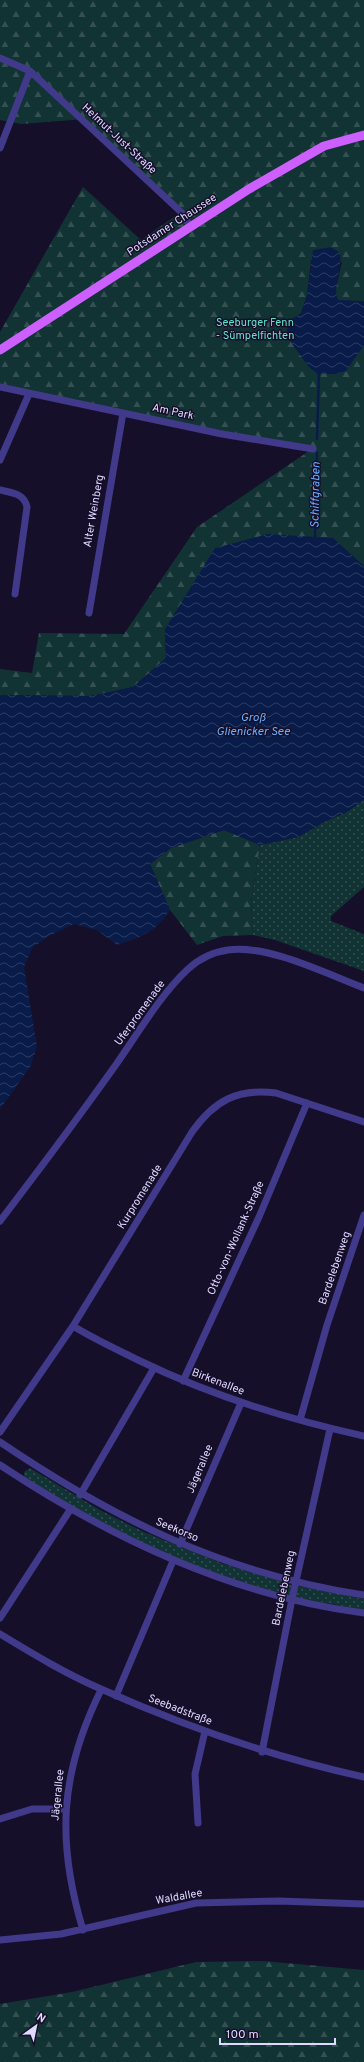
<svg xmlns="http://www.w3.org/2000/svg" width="364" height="2062" viewBox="0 0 364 2062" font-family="Overpass,sans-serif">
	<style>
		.grass { fill: url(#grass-dots) }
		.forest { fill: url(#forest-firs) }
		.water { fill: url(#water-waves) }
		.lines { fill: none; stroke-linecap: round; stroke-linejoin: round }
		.stream { stroke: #091c49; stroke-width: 2.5 }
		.minor { stroke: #41398a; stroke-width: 7 }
		.major { stroke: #ce5fff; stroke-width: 9 }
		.labels { text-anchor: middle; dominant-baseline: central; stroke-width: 3; stroke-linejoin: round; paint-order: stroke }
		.street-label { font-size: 11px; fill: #dfd8ff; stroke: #160f2a }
		.park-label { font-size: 11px; fill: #5fe4cc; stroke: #160f2a }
		.water-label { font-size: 12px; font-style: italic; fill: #66aeff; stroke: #160f2a }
	</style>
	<defs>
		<pattern id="grass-dots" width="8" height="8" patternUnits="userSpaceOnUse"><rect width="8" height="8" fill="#123334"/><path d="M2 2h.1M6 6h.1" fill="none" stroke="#345052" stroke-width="1.8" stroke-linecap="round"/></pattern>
		<pattern id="forest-firs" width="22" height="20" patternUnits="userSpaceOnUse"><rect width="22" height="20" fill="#123334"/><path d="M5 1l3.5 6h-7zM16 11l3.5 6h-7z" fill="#345052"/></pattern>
		<pattern id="water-waves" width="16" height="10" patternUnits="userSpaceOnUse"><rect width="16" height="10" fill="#091c49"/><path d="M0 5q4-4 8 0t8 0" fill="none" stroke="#2c3c64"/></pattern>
	</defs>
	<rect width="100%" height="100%" fill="#160f2a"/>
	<!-- grass -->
	<path class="grass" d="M364 800V887L331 916V921L364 934V971L275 940 253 935 251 902 260 845 298 837 328 820 345 813Z
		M30 1468 100 1510 144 1532 221 1563 290 1584 292 1586 290 1594 288 1595C220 1577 153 1552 92 1518 69 1506 46 1491 24 1477V1472Z
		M299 1586 364 1599V1610L298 1598 295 1596Z"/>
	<!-- forest -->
	<path class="forest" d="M0 0H364V301H338L335 292 342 262 311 260 307 295 301 313 287 323 288 338 309 367 355 357 364 345V566L332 538 165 629 166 658 133 687 91 696 0 695V669L32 673 39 633 124 634 197 527 312 449 0 387V332L83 187 141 240 181 212 85 119 21 124 0 120Z
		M224 830 260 845 251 902 253 935 223 936 197 945 170 910 150 864 171 848Z
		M263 1961 364 1970V2062H0V2004L72 1992 196 1962Z"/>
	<!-- water -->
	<path class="water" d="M331 247 340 253C343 269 332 285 338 300L364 301V345L346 371 335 374H318L309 367 288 338 287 323 301 313 307 295 313 250Z
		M268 534 333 538 364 566V800L345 813 328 820 298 837 260 845 224 830 171 848 150 864 170 910C156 932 141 937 117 945L97 930 74 924 49 936 32 948 24 967 37 1047 30 1067 0 1109V695L91 696 133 687 166 658 165 629 215 548Z"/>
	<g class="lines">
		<!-- stream -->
		<path class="stream" d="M317 439 319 371
			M315 537 317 453"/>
		<!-- minor -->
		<path class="minor" d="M0 58 30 71 181 212 191 227
			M0 148 30 71
			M0 387 222 434 313 449
			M0 460 29 394
			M0 490C12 493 24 493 27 507L15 594
			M89 613 123 413
			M0 1221C39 1170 78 1118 115 1066 137 1035 160 995 188 969 199 959 213 952 228 950 267 944 327 974 364 988
			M73 1326C94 1339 116 1349 138 1360 210 1395 286 1419 364 1436
			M183 1381 259 1217 307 1103
			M300 1420 327 1325 364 1215
			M0 1432 73 1326 192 1132C214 1101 237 1088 276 1093L364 1122
			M0 1442C115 1520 226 1574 364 1595
			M0 1465C110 1538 232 1596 364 1613
			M80 1495 154 1368
			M180 1544 241 1403
			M0 1618 70 1510
			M0 1634C33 1654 66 1674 101 1689 186 1727 273 1757 364 1777
			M116 1696 173 1561
			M262 1752 292 1599 330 1429
			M0 1819 32 1809H65
			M198 1823 195 1774 205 1731
			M83 1930C56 1841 60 1773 101 1690
			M0 1940 61 1934 196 1903 279 1901 364 1904"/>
		<!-- major -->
		<path class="major" d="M0 350 249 189 324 146 364 135"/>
	</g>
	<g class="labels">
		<!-- street labels -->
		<g class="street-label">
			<text transform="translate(119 139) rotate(43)">Helmut-Just-Straße</text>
			<text transform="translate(172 225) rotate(-33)">Potsdamer Chaussee</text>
			<text transform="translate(173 412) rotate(12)">Am Park</text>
			<text transform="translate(94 511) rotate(-80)">Alter Weinberg</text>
			<text transform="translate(140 1013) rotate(-54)">Uferpromenade</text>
			<text transform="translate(140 1197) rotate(-58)">Kurpromenade</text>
			<text transform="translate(236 1238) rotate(-66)">Otto-von-Wollank-Straße</text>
			<text transform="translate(335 1268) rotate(-71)">Bardelebenweg</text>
			<text transform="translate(218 1382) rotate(21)">Birkenallee</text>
			<text transform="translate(200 1469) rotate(-67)">Jägerallee</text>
			<text transform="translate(177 1530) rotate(23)">Seekorso</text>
			<text transform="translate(284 1588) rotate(-78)">Bardelebenweg</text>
			<text transform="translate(180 1710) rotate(21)">Seebadstraße</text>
			<text transform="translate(58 1795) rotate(-84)">Jägerallee</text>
			<text transform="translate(179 1897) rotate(-10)">Waldallee</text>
		</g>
		<!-- park labels -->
		<g class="park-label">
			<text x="255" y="323">Seeburger Fenn<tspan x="255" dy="13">- Sümpelfichten</tspan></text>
		</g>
		<!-- water labels -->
		<g class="water-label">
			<text transform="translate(316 495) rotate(-89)">Schiffgraben</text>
			<text x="253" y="718">Groß<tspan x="253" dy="14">Glienicker See</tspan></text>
		</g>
	</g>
	<!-- north arrow -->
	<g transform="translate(36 2026) rotate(33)" stroke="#160f2a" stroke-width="3" paint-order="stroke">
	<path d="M0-3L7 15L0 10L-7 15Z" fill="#dfd8ff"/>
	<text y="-6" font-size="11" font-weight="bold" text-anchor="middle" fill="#dfd8ff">N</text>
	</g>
	<!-- scale -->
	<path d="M220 2038v6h115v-6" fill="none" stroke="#dfd8ff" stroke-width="2"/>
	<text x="226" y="2038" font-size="12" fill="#dfd8ff" stroke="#160f2a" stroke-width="3" paint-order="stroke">100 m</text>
</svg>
